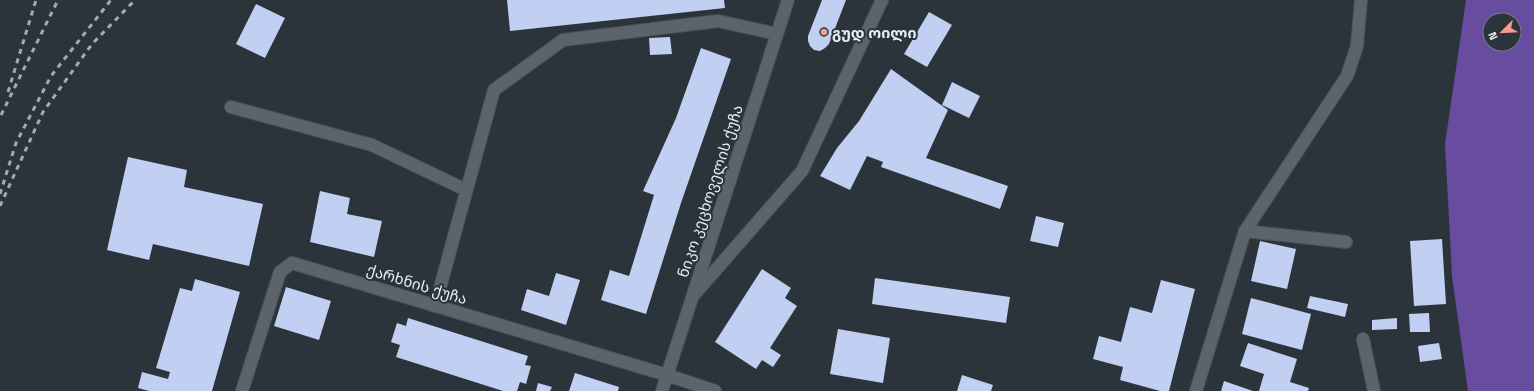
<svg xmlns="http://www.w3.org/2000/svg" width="1534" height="391" viewBox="0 0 1534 391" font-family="'Space Grotesk','Noto Sans Georgian',sans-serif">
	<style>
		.forest { fill: #684c9f; fill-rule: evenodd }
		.building { fill: #c0cff2 }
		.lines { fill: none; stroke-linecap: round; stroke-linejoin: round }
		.service-casing { stroke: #4a5257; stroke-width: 14 }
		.minor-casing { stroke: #4a5257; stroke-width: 14 }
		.secondary-casing { stroke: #4a5257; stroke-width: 14 }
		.service { stroke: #5a646a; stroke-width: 12 }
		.minor { stroke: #5a646a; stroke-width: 12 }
		.secondary { stroke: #5a646a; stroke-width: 12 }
		.rail { stroke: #a4abaf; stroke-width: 3; stroke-dasharray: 5 5; stroke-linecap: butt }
		.poi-dot { fill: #f59c91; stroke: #2b343a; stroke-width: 1.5 }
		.labels { text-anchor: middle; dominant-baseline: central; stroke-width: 4; stroke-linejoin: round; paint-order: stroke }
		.poi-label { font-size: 15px; font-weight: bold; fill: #e7edf0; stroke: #2b343a; text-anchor: start }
		.street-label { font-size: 15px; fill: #e7edf0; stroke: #2b343a }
	</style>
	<rect width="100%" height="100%" fill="#2b343a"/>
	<!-- forest -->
	<path class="forest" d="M1466 0H1534V391H1468L1452 276 1445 144ZM1490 20H1514V44H1490Z"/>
	<!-- building -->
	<path class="building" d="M507 0H724L725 8 510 31Z
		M822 0H846L829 44 825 48 820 51 814 50 810 46 808 41V36Z
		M256 4 285 18 265 58 236 44Z
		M929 12 952 25 927 67 904 54Z
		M670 37 672 54 650 55 649 38Z
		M701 48 731 59 681 203 646 314 601 300 610 270 629 276 654 195 643 191 676 118Z
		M891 69 948 110 926 158 1008 186 1000 209 881 167 883 162 867 156 850 190 820 176 837 148 859 121Z
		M952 82 980 96 969 118 942 105Z
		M128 157 187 170 184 187 263 204 249 266 153 244 149 260 107 250Z
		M320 191 350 198 347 214 382 221 374 257 310 242Z
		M1036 216 1064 223 1058 247 1030 241Z
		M1442 239 1446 304 1414 306 1410 241Z
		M1260 241 1296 249 1287 289 1251 281Z
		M762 269 791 288 785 298 797 306 770 348 781 355 773 367 762 360 756 369 715 342Z
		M556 273 580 280 566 325 521 310 527 289 549 296Z
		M875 278 1010 297 1006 323 872 304Z
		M195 279 240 292 212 391H149L138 388 142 372 168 379 170 372 156 368 180 288 192 291Z
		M1161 280 1195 289 1169 391H1160L1120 380 1123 367 1093 359 1099 336 1121 342 1130 307 1152 313Z
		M286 287 331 301 319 340 274 326Z
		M1310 296 1348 304 1345 317 1307 308Z
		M1251 298 1311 314 1302 350 1242 334Z
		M1429 313 1430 332H1410L1409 314Z
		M408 318 528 356 525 365 531 366 526 384 520 382 517 391H503L396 357 400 345 391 342 397 323 406 326Z
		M1397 318V329L1372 330V320Z
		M838 329 890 338 883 383 830 374Z
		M1248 343 1297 359 1290 382 1309 388 1308 391H1259L1264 374 1240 366Z
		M1439 343 1442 359 1420 362 1418 346Z
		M575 373 619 387 618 391H569Z
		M962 375 993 385 991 391H957Z
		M1224 381 1253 391H1221Z
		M538 383 552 387 550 391H536Z"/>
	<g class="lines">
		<defs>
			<path id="service" d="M231 107 372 145 466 190
				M1245 231 1346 242
				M693 296 802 171 882 0
				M435 306 494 90 563 40 718 21 777 34"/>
			<path id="minor" d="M1363 339 1374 391
				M242 391 280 272 292 263 667 375 715 391
				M1196 391 1245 231 1347 76 1357 46 1361 0"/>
			<path id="secondary" d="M662 391 788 0"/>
		</defs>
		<!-- service casing -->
		<use href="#service" class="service-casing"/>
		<!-- minor casing -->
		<use href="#minor" class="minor-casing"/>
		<!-- secondary casing -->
		<use href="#secondary" class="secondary-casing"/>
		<!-- service -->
		<use href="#service" class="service"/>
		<!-- minor -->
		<use href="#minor" class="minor"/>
		<!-- secondary -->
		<use href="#secondary" class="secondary"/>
		<!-- rail -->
		<path class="rail" d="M8 92 36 0
			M1 115 58 0
			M0 194 16 143 51 76 111 0
			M0 206 43 112 92 44 135 0"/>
	</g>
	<!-- markers -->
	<circle class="poi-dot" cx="824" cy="32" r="4"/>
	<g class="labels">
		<!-- poi labels -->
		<g class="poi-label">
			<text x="832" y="32">გუდ ოილი</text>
		</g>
		<!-- street labels -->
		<g class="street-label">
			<text transform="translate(710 191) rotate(-72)">ნიკო კეცხოველის ქუჩა</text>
			<text transform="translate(417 284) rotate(17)">ქარხნის ქუჩა</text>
		</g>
	</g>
	<!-- north arrow -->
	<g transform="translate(1502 32) rotate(246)"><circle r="19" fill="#2b343a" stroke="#767e83"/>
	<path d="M0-3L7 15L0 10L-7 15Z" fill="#f59c91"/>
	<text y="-6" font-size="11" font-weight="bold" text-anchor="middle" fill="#e7edf0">N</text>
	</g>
</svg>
